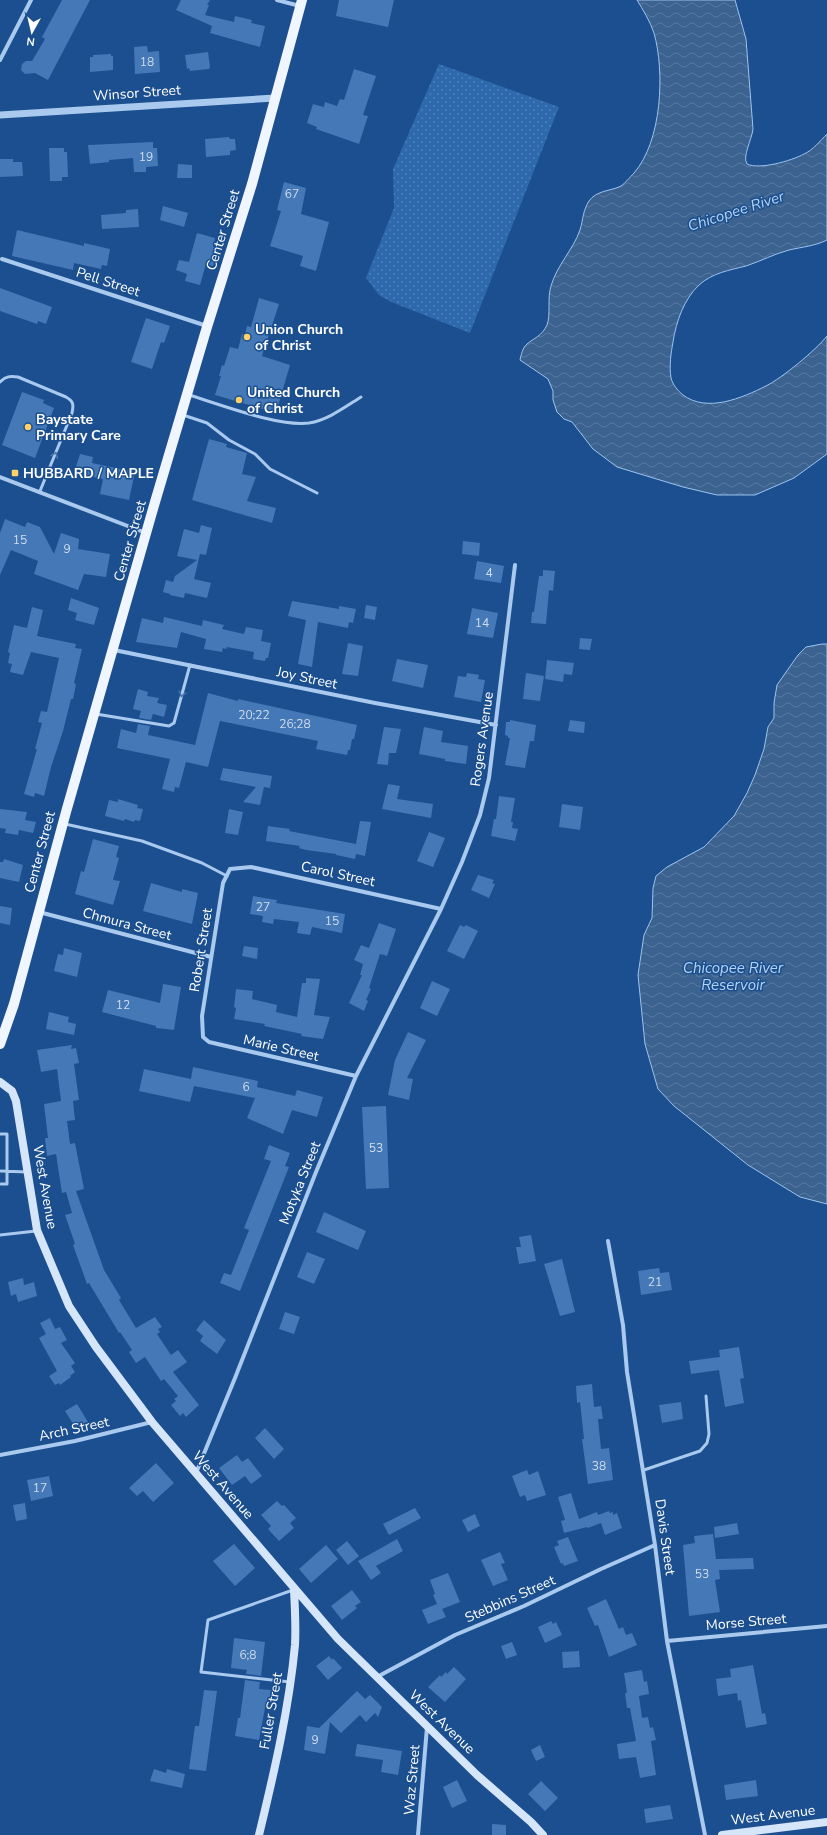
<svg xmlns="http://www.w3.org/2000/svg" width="827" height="1835" viewBox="0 0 827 1835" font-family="'Nunito Sans',sans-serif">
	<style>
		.green { fill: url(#green-dots) }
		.water { fill: url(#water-waves); stroke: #9cc4f0 }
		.building { fill: #4478b7 }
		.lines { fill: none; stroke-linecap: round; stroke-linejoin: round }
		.service { stroke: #a9c9ee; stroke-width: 3 }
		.minor { stroke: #a9c9ee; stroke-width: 4 }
		.tertiary { stroke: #a9c9ee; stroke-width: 7 }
		.secondary { stroke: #d6e6fa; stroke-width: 8 }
		.primary { stroke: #f0f6ff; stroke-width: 10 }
		.oneway { stroke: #4674ac }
		.poi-dot { fill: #ffd166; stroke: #1b4f8f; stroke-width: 1.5 }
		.labels { text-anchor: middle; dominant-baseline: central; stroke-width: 3; stroke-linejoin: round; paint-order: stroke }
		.number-label { font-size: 12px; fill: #d0dded }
		.street-label { font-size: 14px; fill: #fff; stroke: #1b4f8f }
		.poi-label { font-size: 14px; font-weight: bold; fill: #fff; stroke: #1b4f8f; text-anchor: start }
		.water-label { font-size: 15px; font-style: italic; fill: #b5d3f5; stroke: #1b4f8f }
	</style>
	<defs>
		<pattern id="green-dots" width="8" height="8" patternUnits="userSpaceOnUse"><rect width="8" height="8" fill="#2e69ad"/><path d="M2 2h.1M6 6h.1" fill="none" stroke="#4d80b9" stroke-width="1.8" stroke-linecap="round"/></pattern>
		<pattern id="water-waves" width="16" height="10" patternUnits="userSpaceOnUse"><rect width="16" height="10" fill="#3c6290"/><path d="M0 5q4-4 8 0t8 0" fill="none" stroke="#597aa1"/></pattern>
	</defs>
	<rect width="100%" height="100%" fill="#1b4f8f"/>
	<!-- green -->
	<path class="green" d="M439 64 559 107 470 333 391 302 379 295 366 278 394 208 393 169Z"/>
	<!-- water -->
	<path class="water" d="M637 0H735L746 39 753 129C752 139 742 157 747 164 759 170 791 161 804 154 813 150 820 141 827 134V240C815 246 802 247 789 250 774 254 761 261 746 266 730 270 712 273 699 285 684 299 676 322 673 342 671 353 669 366 671 378 673 385 677 390 683 395 707 413 742 398 766 386 782 378 816 350 827 336V454L794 478 755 495H717L683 487 617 467 593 449 572 422 564 419 557 412 553 400V391L548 379 520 360C521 355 523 347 527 344 534 338 542 336 547 325 551 315 547 298 551 286 557 265 573 250 580 230 583 220 583 210 589 201 596 191 609 191 619 187 624 185 630 177 634 173 662 141 665 72 654 33 650 21 643 10 637 0Z
		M822 644H827V1204L800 1197 748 1165 674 1106 658 1089 645 1044 638 975 644 935 652 918 653 888 656 876 667 867 704 847 734 816 747 793 755 775 764 749 768 727 774 718V703L777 685 798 655 806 647Z"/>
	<!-- building -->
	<path class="building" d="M62 0H90L48 80 35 73 25 74 21 70 22 64 26 61H32L45 39 42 37Z
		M181 0H210L207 5H209L205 15 234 22 235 16 252 20 251 23 265 26 260 47 210 33 212 26 176 10Z
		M339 0H394L388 27 336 16Z
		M147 46 148 52 159 51 160 72 135 74 134 47Z
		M208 52 210 67 209 69 190 71 189 68 187 69 185 55Z
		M111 54V56H113V70L90 72V57H93V55Z
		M354 69 376 76 363 115 368 116 359 144 316 129 317 127 307 123 313 104 324 107 325 102 337 106 340 99 344 100Z
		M229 137 230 139H235L236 150 230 151V155L206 157 205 139Z
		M153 142V148H157L158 166 146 167V172H134L133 158 109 160V162L90 164 88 145Z
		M49 148H64V152H67L68 177H62V181H50Z
		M0 159H13V162H22L23 176 0 177Z
		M178 164 192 165V178H177Z
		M284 182 306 188 301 214 329 222 316 271 300 266 303 256 270 246 281 211 277 210Z
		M163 206 188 213 184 227 160 220Z
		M138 209 139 227 102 229 101 215 126 213V210Z
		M17 230 84 246V243L110 249 107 266 102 265 101 269 74 263 73 270 12 256Z
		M197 233 215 238 213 247 218 248 213 266 206 264 200 285 185 281 187 274 176 270 179 260 189 262Z
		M0 288 52 307 46 324 38 321 37 324 0 311Z
		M259 298 279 304 262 356 290 365 276 413 215 395 221 376H219L222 365 224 366 230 347 238 349 242 334 245 335 247 326 251 327Z
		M146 318 170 326 164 343 161 342 152 369 131 362Z
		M22 392 44 400 43 403 54 408 35 458 2 445Z
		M209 439 227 444 226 447 247 453 242 474 256 477 247 501 276 508 272 523 192 500Z
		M80 454 93 457 92 463 135 472 129 500 100 494 103 479 74 473Z
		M5 519 25 527 27 522 40 527 54 554 61 533 79 539 78 549 110 554 106 577 84 574 78 590 34 574 38 561 11 550 0 575V533Z
		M201 525 212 528 206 555 200 554 194 579 211 583 207 598 185 593 184 598 170 595V594L163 592 166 580 173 582 175 576 197 560 177 556 184 529 199 533Z
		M463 541 480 543 479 556 462 554Z
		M477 561 504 566 501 583 474 579Z
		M543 570 555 571 553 591 549 590 546 624 531 623 532 612H534L539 576H543Z
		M71 598 99 608 94 625 75 620 77 613 68 610Z
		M292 601 339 609V606L356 609 353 623 349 622 348 628 318 622 312 667 298 664 306 620 288 616Z
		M366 605 377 607 375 620 364 618Z
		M32 607 43 610 37 636 76 644 75 648 82 649 74 683 76 684 73 699H71L63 731 51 767 44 796 35 793 34 797 24 794 37 749H35L42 723 38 722 41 711 47 712 59 658 31 652 23 675 10 672 12 664 8 663 10 653 8 652 14 625 27 628Z
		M472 608 498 613 493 638 467 634Z
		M164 617 202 626 203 620 224 625 222 629 244 634 246 627 263 630 261 641 271 643 268 658H266L265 661 253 659 254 652 227 647 226 649 223 648 222 652 204 649 206 639 181 632 177 648 136 642 142 618 163 623Z
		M580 638 592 639 590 650 579 649Z
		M348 643 363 646 358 676 342 674Z
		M397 659 428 665 423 688 392 681Z
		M547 660 574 663 572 675 564 674 563 682 545 679Z
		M467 673 479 675 478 679 485 680 481 702 454 697 458 676 466 677Z
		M526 673 544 676 540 701 523 699Z
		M138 689 148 692 147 696 159 698 157 703 167 705 164 717 153 714 151 720 139 718 141 711 133 709Z
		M208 693 238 701V699L357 725 354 739H352L350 750H348L347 755 316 749 318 741 220 721 208 767 186 762 179 788 175 787 174 792 162 789 170 759 117 748 121 729 136 733 138 724 150 726 148 735 195 745Z
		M510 720 536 725 534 741H530L525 768 505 765 510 738H508V736L505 735 506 722H510Z
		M570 720 585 722 584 733 568 731Z
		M384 727 401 729 396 753H389L388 765 377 764Z
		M424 727 443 731 441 742 468 746 466 764 445 761V759L419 754Z
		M223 768 272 776 270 788 264 787 260 805 243 802 256 787 220 780Z
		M388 784 400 786 397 799 433 804 431 818 382 809Z
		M499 796 515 798 511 822H513L512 828 518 829 515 841 491 836 494 819H496Z
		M118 799 138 805 137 808 143 809 140 821 135 820 134 822 125 819 124 821 105 816 109 800 118 802Z
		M562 804 583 807 580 830 559 827Z
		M0 809 27 812 25 820 36 822 33 833 19 830 18 835 5 833 6 829 0 828Z
		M229 809 243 812 238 835 225 833Z
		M360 821 371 822 365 856 356 854 355 859 336 855V854L306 850 299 848 300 846 266 841 268 826 290 829 289 831 356 844Z
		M429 832 445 838 433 867 417 861Z
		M93 839 119 846 116 857 119 858 113 880 120 881 113 905 75 894 81 871 84 872Z
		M4 859 23 865 19 882 0 878V862H3Z
		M478 875 494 880 492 883 495 884 489 898 471 890Z
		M151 883 182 892V889L198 893 192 924 143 911Z
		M253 896 277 900 276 903 345 914 342 933 312 927 310 935 297 933 299 922 274 919 273 924 262 922 263 916 250 914Z
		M0 906 12 908 10 925 0 923Z
		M379 923 396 929 387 956 380 954 369 988 371 989 366 1000 368 1001 364 1011 349 1003 362 975H360L363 964 354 960 361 945 369 948Z
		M460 925 464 927 466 925 478 931 464 959 447 951Z
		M244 946 258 948 257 959 242 956Z
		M64 948 82 953 77 977 54 971 58 954 63 955Z
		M306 978 320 979 314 1015 330 1017 323 1039 301 1036 302 1034 264 1026 265 1024 234 1019 236 1008 234 1007 236 989 253 991 252 999 277 1005 276 1012 297 1017 302 983H306Z
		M432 981 450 989 437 1016 420 1008Z
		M163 984 181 987 174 1030 156 1028V1026L102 1012 108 990 160 1003Z
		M49 1012 69 1017 68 1022 76 1024 74 1035 46 1029Z
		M408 1032 426 1040 407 1078 413 1079 409 1100 388 1095 395 1060Z
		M72 1045 71 1049 76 1048 79 1063 74 1064 79 1100 73 1101 75 1120 67 1121 70 1144 75 1143 84 1189 76 1191 104 1270 121 1298 119 1300 136 1328 155 1317 162 1327 158 1329 160 1332 157 1334 171 1355 178 1350 187 1362 173 1372 199 1405 186 1417 183 1413 180 1416 171 1405 176 1401 174 1399 178 1396 164 1379 161 1381 145 1357 136 1363 129 1352 132 1350 120 1332 119 1333 89 1283 87 1284 73 1245 75 1244 65 1215 72 1213 66 1192 62 1193 56 1154 47 1156 45 1138H48L44 1104 61 1101 57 1069 41 1072 37 1050Z
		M193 1067 258 1081 257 1087 295 1096 297 1090 323 1097 317 1117 292 1110 283 1134 247 1118 255 1098 194 1086 190 1102 139 1091 144 1069 191 1079Z
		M386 1106 389 1188 366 1189 362 1107Z
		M269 1145 290 1153 285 1166 289 1167 240 1291 220 1283 224 1273 231 1275 249 1230 244 1228 271 1161 264 1159Z
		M324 1212 366 1231 358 1250 316 1232Z
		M531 1235 536 1261 519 1264 516 1247H521L519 1237Z
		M307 1252 325 1259 314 1284 297 1277Z
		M562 1259 575 1312 560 1316 544 1264Z
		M659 1268 660 1273 669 1272 672 1290 641 1295 638 1271Z
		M23 1278 24 1285 34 1282 37 1296 18 1302 16 1294 11 1296 8 1282Z
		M285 1312 300 1317 294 1334 279 1329Z
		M50 1318 55 1329 60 1327 67 1340 61 1343 75 1363 71 1366 75 1372 70 1376 71 1377 60 1385 59 1383 55 1385 49 1376 57 1371 39 1338 46 1334 40 1323Z
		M204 1320 226 1340 217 1354 200 1341 203 1336 196 1330Z
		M739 1347 744 1378 740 1379 744 1403 725 1407 719 1370 691 1374 689 1361 720 1357 719 1350Z
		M592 1384 594 1407 601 1406 603 1419H598L601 1449 609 1448 613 1480 588 1484 582 1439H584L580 1402 577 1403 576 1386Z
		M681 1402 683 1419 662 1423 659 1405Z
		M77 1404 88 1422 75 1427 65 1411Z
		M265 1428 284 1449 274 1459 255 1438Z
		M237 1455 242 1462 248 1458 262 1476 251 1484 245 1476 232 1485 219 1468Z
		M156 1463 174 1483 153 1502 143 1491 137 1496 129 1488Z
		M527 1470 529 1475 538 1471 546 1495 527 1501 525 1495 520 1497 512 1476Z
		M49 1476 53 1496 31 1501 27 1480Z
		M571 1493 579 1519 597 1512 598 1515 609 1511 610 1513 613 1512V1515L617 1513 622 1528 605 1535 601 1523 588 1528 587 1527 564 1533 561 1521 565 1520 558 1497Z
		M277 1501 282 1506 284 1505 296 1518 290 1523 294 1528 279 1541 268 1529 271 1526 261 1515Z
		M25 1503 27 1519 16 1521 13 1505Z
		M415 1508 421 1518 389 1535 383 1524Z
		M475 1514 480 1526 468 1532 462 1520Z
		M737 1523 739 1534 715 1538 714 1527Z
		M713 1534 716 1559 753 1558 754 1569 719 1570 720 1579 715 1580 720 1612 689 1616 683 1545 695 1543 694 1536Z
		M568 1537 578 1561 564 1566 563 1563 561 1564 554 1547 559 1545 557 1541Z
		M397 1539 403 1551 376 1566 381 1573 371 1580 358 1561Z
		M347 1541 359 1556 348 1565 336 1550Z
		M234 1544 255 1568 235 1586 213 1561Z
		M326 1545 338 1559 311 1583 299 1569Z
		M500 1552 505 1563 501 1564 508 1580 493 1586 481 1560Z
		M448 1573 460 1602 442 1609 446 1617 428 1624 422 1610 437 1604 433 1595 435 1594 430 1580Z
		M352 1590 361 1602 355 1606 357 1608 342 1620 331 1606Z
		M606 1599 619 1629 623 1627 626 1635 632 1633 637 1645 609 1657 598 1625 595 1626 587 1608Z
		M551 1621 553 1624 556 1622 562 1635 545 1643 538 1627Z
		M234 1638 265 1642 261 1676 246 1674 247 1670 231 1668Z
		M512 1642 517 1655 506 1659 501 1646Z
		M579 1651 580 1667 563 1668 562 1652Z
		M329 1656 332 1660 333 1658 342 1668 328 1680 316 1666Z
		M753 1665 762 1714 765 1713 767 1724 746 1728 741 1700 738 1701 737 1693 718 1696 716 1679 731 1677 730 1669Z
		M454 1667 466 1679 445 1702 428 1687 440 1675 441 1677 446 1672 447 1674Z
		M642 1670 644 1682 647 1681 649 1694 639 1696 642 1718 648 1717 650 1728 653 1727 656 1740 651 1741 656 1775 640 1778 636 1757 619 1759 617 1744 636 1741 630 1708H627L625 1693H627L624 1673Z
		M245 1680 260 1682 259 1689 271 1690 268 1709 265 1708 259 1740 235 1736 238 1718H240Z
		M204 1690 217 1691 206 1771 189 1769 195 1726H199Z
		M357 1691 365 1699 370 1695 382 1707 378 1717 375 1713 366 1722 360 1715 341 1733 330 1722 325 1754 304 1750 307 1726 319 1728Z
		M357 1744 402 1751 398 1775 381 1772 383 1760 355 1756Z
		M540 1745 545 1757 536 1761 531 1750Z
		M154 1769 166 1773 167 1769 185 1774 182 1788 150 1781Z
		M457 1780 467 1801 452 1808 443 1787Z
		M756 1780 758 1796 726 1800 724 1785Z
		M541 1781 558 1798 545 1811 528 1794Z
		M670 1805 673 1819 646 1823 644 1809Z
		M492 1824 506 1825V1835H492Z"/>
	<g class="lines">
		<!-- service -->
		<path class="service" d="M0 382C6 376 10 376 18 377L66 397C73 401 74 404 72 413L40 491
			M189 395C219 404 278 427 309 423 328 420 345 407 361 397
			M183 415 207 423 229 440 255 454 270 469 317 493
			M96 714 169 726 174 723 190 665
			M65 824 142 841 202 863 227 876
			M0 1134H7V1184H1
			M1 1171 27 1172
			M0 1235 36 1231
			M644 1470 700 1451 707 1443 709 1434 706 1396
			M290 1682 201 1672 208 1620 293 1590"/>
		<!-- minor -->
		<path class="minor" d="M277 0 300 6
			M0 60 31 0
			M2 259 207 326
			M0 477 146 533
			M114 650 375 703 496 725
			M39 912 211 957
			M356 1076 209 1042 203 1037 202 1016 223 883 230 869 251 867 441 909
			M608 1241 623 1325 627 1372 655 1545 667 1641 705 1835
			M0 1455 75 1441 152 1422
			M196 1473 235 1378 316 1172 356 1076 441 909 462 862 480 815 489 778 515 565
			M667 1641 827 1626
			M377 1677 455 1635 524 1606 601 1569 655 1545
			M418 1835 427 1727"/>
		<!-- tertiary -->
		<path class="tertiary" d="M0 115 275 98"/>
		<!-- secondary -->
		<path class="secondary" d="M0 1082 12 1091 16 1101 37 1230 69 1306 96 1347 152 1422 338 1639 477 1775 531 1822 543 1835
			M259 1835C274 1773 289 1709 295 1645 296 1627 295 1608 294 1590
			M722 1835 827 1822"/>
		<!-- primary -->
		<path class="primary" d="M0 1044 14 1004 66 812 155 502 207 327 252 184 302 0"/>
	</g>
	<!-- one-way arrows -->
	<defs><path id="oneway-chevron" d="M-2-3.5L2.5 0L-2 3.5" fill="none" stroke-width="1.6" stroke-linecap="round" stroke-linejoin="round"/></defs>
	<g class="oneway">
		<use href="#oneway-chevron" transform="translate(55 455) rotate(-68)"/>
		<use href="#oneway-chevron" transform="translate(182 694) rotate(105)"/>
	</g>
	<!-- markers -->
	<g class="poi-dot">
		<circle cx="247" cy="337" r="4"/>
		<circle cx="239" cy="400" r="4"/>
		<circle cx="28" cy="427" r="4"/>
		<rect x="11" y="469" width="8" height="8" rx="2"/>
	</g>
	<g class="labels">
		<!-- number labels -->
		<g class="number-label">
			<text x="147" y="62">18</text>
			<text x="146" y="157">19</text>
			<text x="292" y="194">67</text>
			<text x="20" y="540">15</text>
			<text x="67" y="549">9</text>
			<text x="489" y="573">4</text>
			<text x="482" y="623">14</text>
			<text x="254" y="715">20;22</text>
			<text x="295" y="724">26;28</text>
			<text x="263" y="907">27</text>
			<text x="332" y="921">15</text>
			<text x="123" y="1005">12</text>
			<text x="246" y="1087">6</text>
			<text x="376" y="1148">53</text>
			<text x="655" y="1282">21</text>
			<text x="599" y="1466">38</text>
			<text x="40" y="1488">17</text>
			<text x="702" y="1574">53</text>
			<text x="248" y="1655">6;8</text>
			<text x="315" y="1740">9</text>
		</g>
		<!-- street labels -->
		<g class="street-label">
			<text transform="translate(137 93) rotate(-4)">Winsor Street</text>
			<text transform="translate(223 230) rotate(-73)">Center Street</text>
			<text transform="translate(108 282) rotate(18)">Pell Street</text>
			<text transform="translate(130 541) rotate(-74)">Center Street</text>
			<text transform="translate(307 678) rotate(12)">Joy Street</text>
			<text transform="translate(482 739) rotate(-82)">Rogers Avenue</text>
			<text transform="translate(40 852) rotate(-75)">Center Street</text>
			<text transform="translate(338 874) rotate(12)">Carol Street</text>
			<text transform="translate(127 924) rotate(15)">Chmura Street</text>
			<text transform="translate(201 950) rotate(-81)">Robert Street</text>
			<text transform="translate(281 1048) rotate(13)">Marie Street</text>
			<text transform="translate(300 1183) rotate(-68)">Motyka Street</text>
			<text transform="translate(45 1187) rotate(80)">West Avenue</text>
			<text transform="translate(74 1429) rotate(-12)">Arch Street</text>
			<text transform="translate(223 1485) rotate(49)">West Avenue</text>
			<text transform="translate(665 1537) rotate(82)">Davis Street</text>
			<text transform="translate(510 1599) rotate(-24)">Stebbins Street</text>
			<text transform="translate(746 1622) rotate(-5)">Morse Street</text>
			<text transform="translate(271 1711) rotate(-80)">Fuller Street</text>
			<text transform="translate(442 1722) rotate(44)">West Avenue</text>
			<text transform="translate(412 1780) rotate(-85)">Waz Street</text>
			<text transform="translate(773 1815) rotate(-7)">West Avenue</text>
		</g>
		<!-- poi labels -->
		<g class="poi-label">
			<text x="255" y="329">Union Church<tspan x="255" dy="16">of Christ</tspan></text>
			<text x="247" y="392">United Church<tspan x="247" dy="16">of Christ</tspan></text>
			<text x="36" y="419">Baystate<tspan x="36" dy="16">Primary Care</tspan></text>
			<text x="23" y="473">HUBBARD / MAPLE</text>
		</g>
		<!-- water labels -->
		<g class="water-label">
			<text transform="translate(736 211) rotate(-18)">Chicopee River</text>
			<text x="733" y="968">Chicopee River<tspan x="733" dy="17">Reservoir</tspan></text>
		</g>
	</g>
	<!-- north arrow -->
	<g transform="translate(32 32) rotate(188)" stroke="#1b4f8f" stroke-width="3" paint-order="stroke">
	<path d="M0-3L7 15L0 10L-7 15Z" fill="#ffffff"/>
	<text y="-6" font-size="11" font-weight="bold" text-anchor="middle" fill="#ffffff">N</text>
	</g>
</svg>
